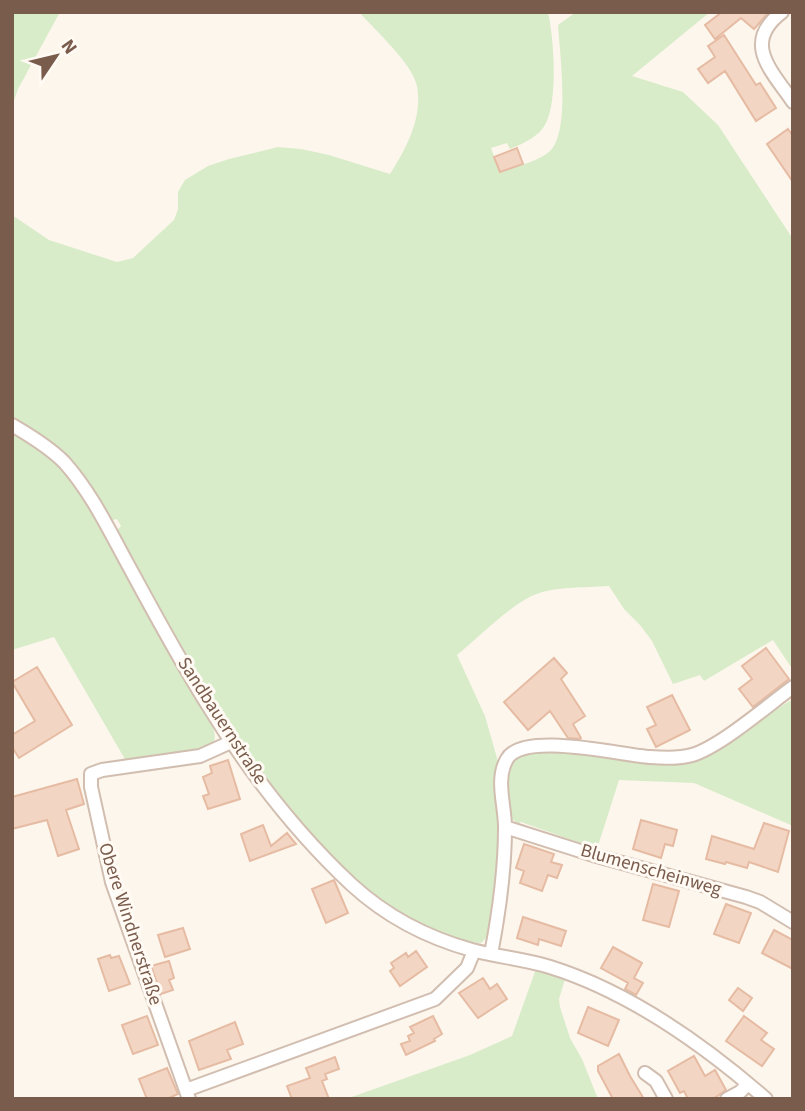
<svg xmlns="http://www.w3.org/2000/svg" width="805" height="1111" viewBox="0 0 805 1111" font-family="'Source Sans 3',sans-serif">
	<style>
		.green { fill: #d8ecc9 }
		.building { fill: #f3d5c3; stroke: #e6bba3; stroke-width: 2 }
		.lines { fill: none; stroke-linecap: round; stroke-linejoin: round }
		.minor-casing { stroke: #d1beb0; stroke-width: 16 }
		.minor { stroke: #fff; stroke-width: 12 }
		.labels { text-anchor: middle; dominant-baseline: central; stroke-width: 6; stroke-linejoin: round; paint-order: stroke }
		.street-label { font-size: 19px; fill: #7a5c4d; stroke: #fffaf3 }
	</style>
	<rect width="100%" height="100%" fill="#fdf6ec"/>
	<!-- green -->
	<path class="green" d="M12 12H60L18 89 12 106Z
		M359 12H548C554 39 558 98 546 123 539 137 524 143 510 149L507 143 491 148 500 172C513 168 542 160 551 150 570 129 560 54 558 25L576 12H710L632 76 683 92 718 125 793 239V670L773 640 704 681 700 675 673 684 652 641 640 625 624 609 609 586C585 588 556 586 534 595 510 605 478 638 457 655L485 716 499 765 501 829 497 853V887L491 933 481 943C326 932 183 653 117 530L121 526 117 519 112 520C84 474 61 444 12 418V215L49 240 117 262 133 258 174 220 178 209V192L185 180 208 166 229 159 278 147 301 149 329 155 390 174C406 149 423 117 417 86 412 63 375 30 359 12Z
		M12 432C43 446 64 471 84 497L212 726C215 733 217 740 210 747 201 755 141 759 126 761L54 637 12 650Z
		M793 699V826L694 783 619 780 597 849 521 822 518 824 510 817 507 773 513 757 530 749 666 762 733 736Z
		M536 969 565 979 559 999 560 1007 570 1038 582 1059 598 1099H346L470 1055 512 1036Z"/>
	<!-- building -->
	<path class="building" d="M722 12H769L754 29 741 18 715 39 705 25Z
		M724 35 756 85 760 83 776 108 756 121 725 71 708 83 698 69 715 57 708 46Z
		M788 129 793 136V182L767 144Z
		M517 148 523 164 500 172 494 157Z
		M766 648 789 679 753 707 739 689 752 679 742 666Z
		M554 658 567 673 561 679 585 716 573 724 581 738 580 739 568 738 550 711 528 730 504 702Z
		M37 667 72 725 19 758 12 747V735L35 721 12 682Z
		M672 695 690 730 656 747 647 729 656 725 647 707Z
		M228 760 240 799 208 809 203 796 209 794 203 777 212 773 210 766Z
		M77 779 84 804 66 810 79 849 58 856 47 820 12 829V797Z
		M641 820 677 830 673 846 665 844 661 858 633 849Z
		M764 823 789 831 778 872 749 862 747 868 726 862 725 864 706 859 712 836 754 849Z
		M263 825 271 846 287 833 296 844 250 861 241 834Z
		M524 844 554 854 551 862 562 865 557 878 548 875 542 891 520 883 524 871 516 868Z
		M334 880 348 913 326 923 312 889Z
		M653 884 679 891 669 927 643 920Z
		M726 904 751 913 739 943 714 934Z
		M523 917 566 931 561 946 539 939 538 945 517 938Z
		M183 928 190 949 165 957 158 935Z
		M774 930 793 940V969L762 953Z
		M613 947 642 963 634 978 643 983 636 995 625 989 628 983 601 968Z
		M416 951 427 967 400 986 390 971 394 968 391 963 406 953 408 957Z
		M110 955 111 958 119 956 130 984 109 991 98 959Z
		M169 961 174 978 169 980 173 990 161 994 151 966Z
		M483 978 490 989 497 984 507 999 478 1018 459 993Z
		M738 988 752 998 743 1011 729 1000Z
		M588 1007 619 1020 608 1046 578 1033Z
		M147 1016 158 1045 133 1054 122 1025Z
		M433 1016 442 1034 434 1039 435 1041 406 1055 401 1044 410 1041 408 1036 414 1033 410 1027Z
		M744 1016 767 1033 761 1040 774 1049 762 1066 726 1041Z
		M235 1022 243 1044 227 1050 231 1059 199 1070 189 1041Z
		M619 1054 630 1076 644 1099H613L598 1071V1066Z
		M694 1056 705 1076 715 1070 726 1090 713 1099H688L684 1091 680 1093 668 1071Z
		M335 1057 339 1069 325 1074 327 1079 322 1081 329 1099H292L287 1086 310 1078 306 1068Z
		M167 1068 178 1094 167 1099H147L139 1079Z"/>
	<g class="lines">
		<defs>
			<path id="minor" d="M782 12C741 43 772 71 793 102
				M12 425C31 436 49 447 64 462 90 491 107 526 126 561 151 607 176 654 204 699 245 766 295 832 352 885 386 916 428 938 472 950 498 957 524 959 550 967 630 992 703 1044 766 1099
				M505 827 593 855 746 897 760 902 793 922
				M491 954C499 913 505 869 505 827 505 805 495 779 507 759 523 731 620 755 650 757 663 758 679 759 692 755 720 747 768 705 793 687
				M645 1073 656 1081 666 1099
				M186 1090 435 999 467 968 474 951
				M189 1099 112 882 91 787V774L102 770 200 756 231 742
				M727 1099 740 1092 748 1084"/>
		</defs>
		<!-- minor casing -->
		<use href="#minor" class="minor-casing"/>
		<!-- minor -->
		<use href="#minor" class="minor"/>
	</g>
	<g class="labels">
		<!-- street labels -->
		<g class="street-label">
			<text transform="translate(222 721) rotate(57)">Sandbauernstraße</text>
			<text transform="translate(651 870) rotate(16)">Blumenscheinweg</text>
			<text transform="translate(130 924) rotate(72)">Obere Windnerstraße</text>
		</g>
	</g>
	<!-- border -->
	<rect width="805" height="1111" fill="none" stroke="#7a5c4d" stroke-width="28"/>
	<!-- north arrow -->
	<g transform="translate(56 56) rotate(55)" stroke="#fffaf3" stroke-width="5" paint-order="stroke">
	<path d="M0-5L12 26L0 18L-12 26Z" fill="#7a5c4d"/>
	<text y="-10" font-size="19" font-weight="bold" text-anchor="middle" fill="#7a5c4d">N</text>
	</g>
</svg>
